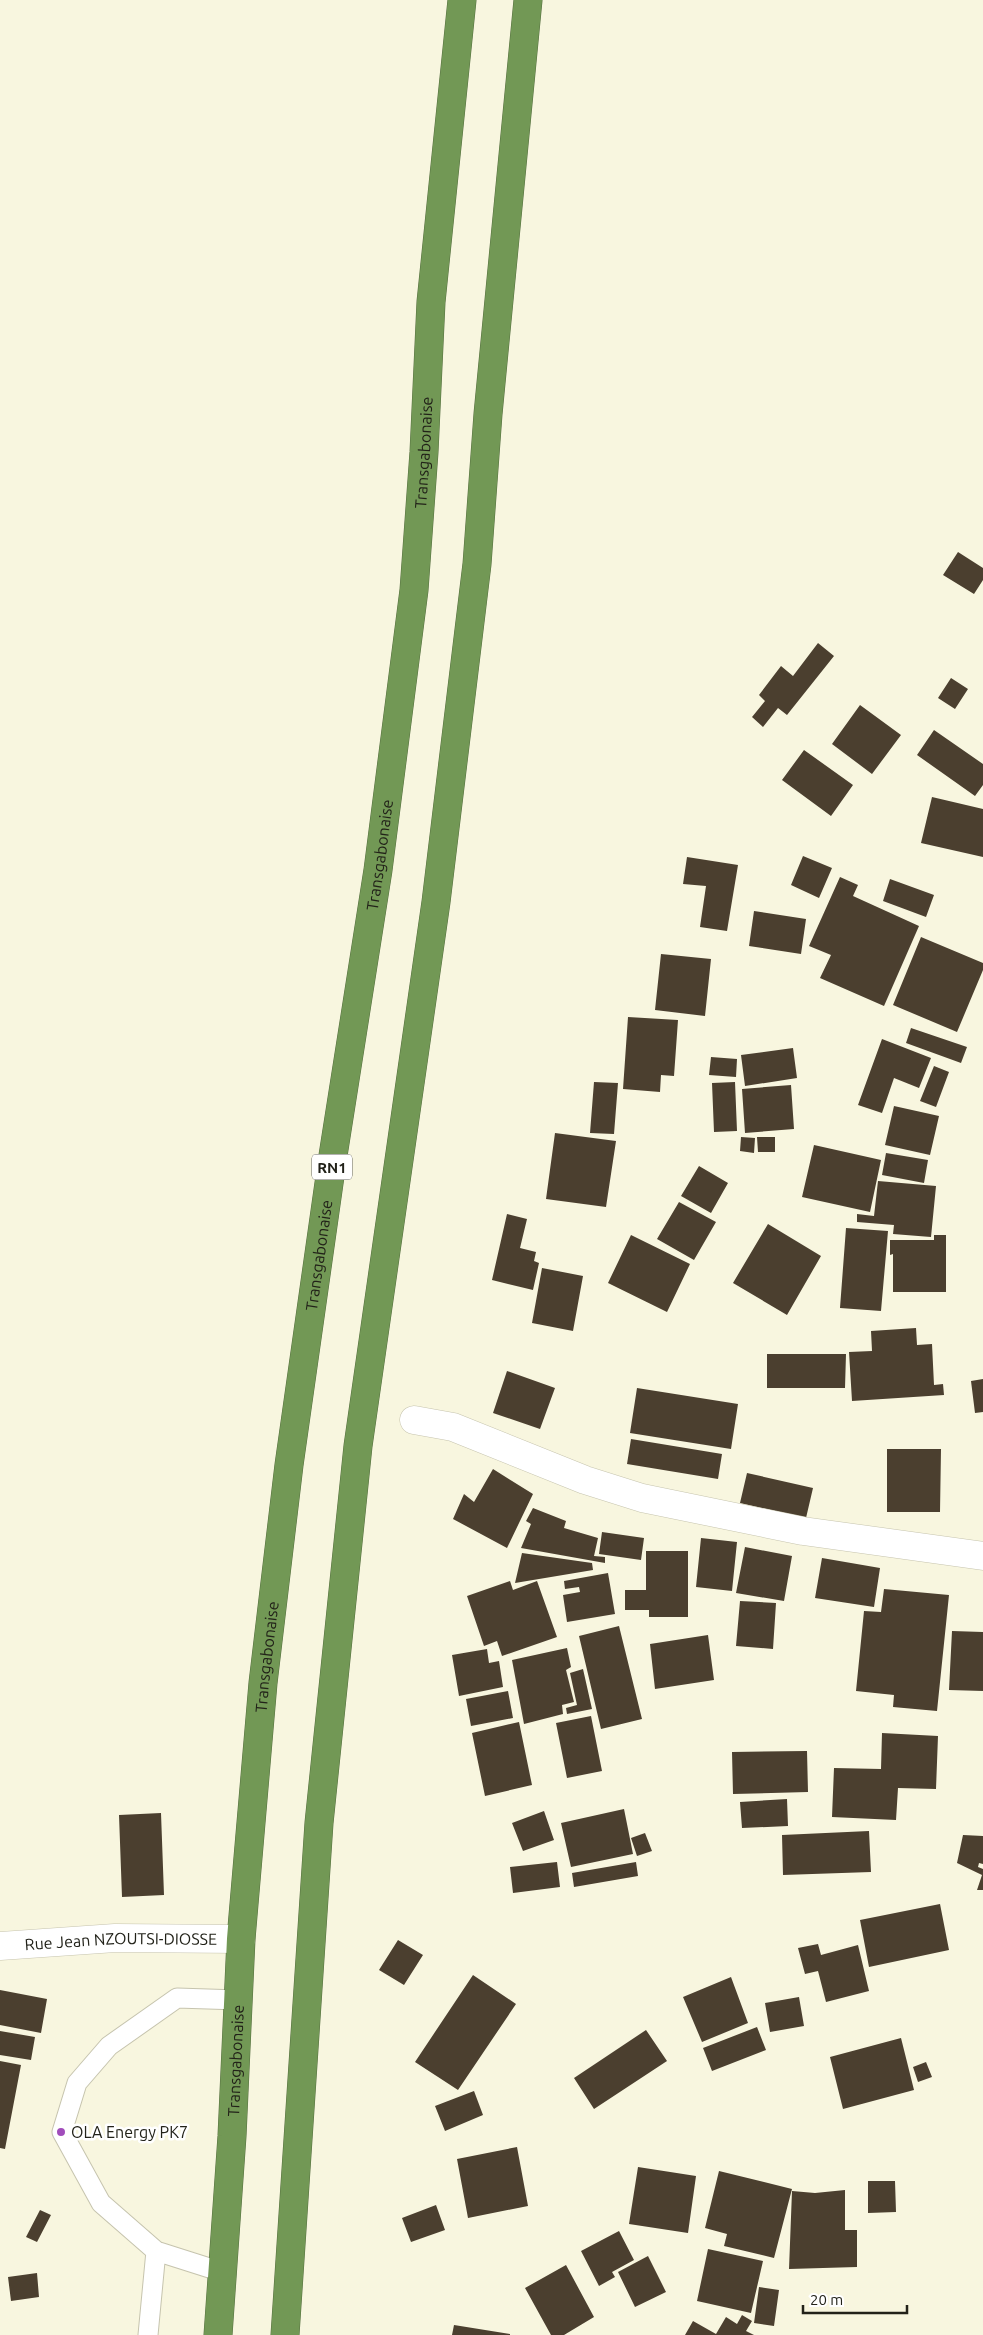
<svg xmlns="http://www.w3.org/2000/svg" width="983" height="2335" viewBox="0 0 983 2335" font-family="Ubuntu,sans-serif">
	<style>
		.building { fill: #4b3f2f }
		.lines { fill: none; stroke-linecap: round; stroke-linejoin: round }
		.lane-casing { stroke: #c6c4ae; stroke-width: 21 }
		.street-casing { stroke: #c6c4ae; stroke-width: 29 }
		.highway-casing { stroke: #566f40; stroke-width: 29 }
		.lane { stroke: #fff; stroke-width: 19 }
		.street { stroke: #fff; stroke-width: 28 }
		.highway { stroke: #729855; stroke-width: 28 }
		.poi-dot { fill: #a14dbb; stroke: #fff; stroke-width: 2 }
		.labels { text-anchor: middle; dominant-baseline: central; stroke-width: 5; stroke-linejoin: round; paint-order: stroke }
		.shield { fill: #fff; stroke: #64645e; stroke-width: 1 }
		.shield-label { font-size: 15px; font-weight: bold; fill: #222219 }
		.street-label { font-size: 16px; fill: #222219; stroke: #fff }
		.poi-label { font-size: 16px; fill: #222219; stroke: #fff; text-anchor: start }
	</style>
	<rect width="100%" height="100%" fill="#f8f6df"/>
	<!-- building -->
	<path class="building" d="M958 552 983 568V580L974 594 943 575Z
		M818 643 834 656 787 715 778 708 763 727 752 717 765 701 759 695 781 666 793 676Z
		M951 678 968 689 955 709 938 698Z
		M860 705 901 735 872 774 832 744Z
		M934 730 983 764V785L975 796 917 755Z
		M804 750 853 785 831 816 782 780Z
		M932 797 983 809V857L921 843Z
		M803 856 832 868 819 898 791 885Z
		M687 857 738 865 727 931 700 927 706 886 683 884Z
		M840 877 858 885 853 896 919 926 884 1006 820 978 831 955 809 946Z
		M890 879 934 895 926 917 883 901Z
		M754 911 806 919 801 954 749 946Z
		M921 937 983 963V970L957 1032 893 1005Z
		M661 954 711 959 705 1016 655 1010Z
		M628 1017 678 1020 674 1076 661 1075 660 1092 623 1089Z
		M911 1028 967 1047 961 1063 906 1043Z
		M882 1039 931 1058 919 1088 894 1078 882 1113 858 1105Z
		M793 1048 797 1078 745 1086 741 1055Z
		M711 1057 737 1059 736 1077 709 1075Z
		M934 1066 949 1072 936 1107 920 1101Z
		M594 1082 618 1083 614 1134 590 1133Z
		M735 1082 737 1131 714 1132 712 1083Z
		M791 1085 794 1129 745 1133 742 1089Z
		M894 1106 939 1116 930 1155 885 1145Z
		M555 1133 616 1141 606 1207 546 1199Z
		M741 1137 755 1138 754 1153 740 1151Z
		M757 1137H775V1152H758Z
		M814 1145 881 1160 870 1212 802 1197Z
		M886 1153 928 1160 924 1183 882 1175Z
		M699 1166 728 1183 711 1213 681 1196Z
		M878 1181 936 1186 931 1237 893 1234 894 1225 857 1222V1214L874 1216Z
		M679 1202 716 1222 694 1260 657 1239Z
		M507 1214 527 1219 520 1248 536 1252 534 1261 539 1263 533 1290 492 1280Z
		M768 1224 821 1256 787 1315 733 1283Z
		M846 1228 888 1231 881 1311 840 1308Z
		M631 1235 690 1264 667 1312 608 1283Z
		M934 1235H946V1292H893V1254L890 1255V1240H934Z
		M542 1268 583 1276 573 1331 532 1323Z
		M916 1328 917 1345 932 1344 934 1385 943 1384 944 1395 852 1401 849 1352 872 1351 871 1331Z
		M767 1354H846L845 1388H767Z
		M507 1371 555 1388 540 1429 493 1413Z
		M983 1379V1412L975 1413 971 1381Z
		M637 1388 738 1404 731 1449 630 1433Z
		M631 1439 722 1454 718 1479 627 1464Z
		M887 1449H941L940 1512H887Z
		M493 1469 533 1494 507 1548 453 1519 464 1494 474 1502Z
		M747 1473 813 1488 806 1518 740 1503Z
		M533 1508 566 1521 564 1528 598 1538 594 1556 605 1557V1563L521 1548 531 1524 526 1521Z
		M602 1532 644 1538 641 1560 599 1554Z
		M701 1538 737 1542 732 1591 696 1587Z
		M745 1547 792 1556 784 1601 736 1593Z
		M646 1551H688V1617H649V1610H625V1590H646Z
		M522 1553 592 1563 593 1570 515 1583Z
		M822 1558 880 1568 874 1607 815 1598Z
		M608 1573 615 1614 567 1622 563 1595 580 1592 579 1587 565 1589 564 1581Z
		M510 1581 513 1590 537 1581 557 1637 502 1656 497 1641 484 1646 467 1596Z
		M884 1589 949 1595 937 1711 893 1707 894 1695 856 1691 864 1611 881 1612Z
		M740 1601 776 1603 773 1649 736 1646Z
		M619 1626 642 1719 601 1729 579 1636Z
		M952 1631 983 1632V1691L949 1690Z
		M708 1635 714 1680 655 1689 650 1644Z
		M567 1648 571 1667 566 1670 574 1702 562 1705 563 1714 524 1724 512 1660Z
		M487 1649 489 1663 499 1661 503 1687 459 1696 452 1655Z
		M583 1669 592 1709 567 1714 566 1708 577 1705 570 1673Z
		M508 1691 513 1718 471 1726 466 1699Z
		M591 1716 602 1771 567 1778 556 1723Z
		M519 1722 532 1785 485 1796 472 1733Z
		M882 1733 938 1736 936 1789 898 1788 896 1820 832 1817 834 1768 881 1769Z
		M807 1751 808 1792 733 1794 732 1752Z
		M787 1799 788 1826 742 1828 740 1802Z
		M624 1809 633 1854 571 1867 561 1823Z
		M544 1811 554 1840 523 1851 512 1823Z
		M161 1813 164 1895 122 1897 119 1815Z
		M869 1831 871 1872 783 1875 782 1835Z
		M645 1833 652 1851 637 1856 631 1838Z
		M963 1835 983 1836V1864L979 1863 978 1867 983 1869V1890H977L982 1875 957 1863Z
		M557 1862 560 1887 513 1893 510 1867Z
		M636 1862 638 1876 574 1887 572 1873Z
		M940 1904 949 1950 869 1967 860 1920Z
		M398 1940 423 1955 404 1985 379 1970Z
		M818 1944 821 1955 858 1945 869 1991 826 2002 818 1971 805 1974 798 1948Z
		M473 1975 516 2004 458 2090 415 2062Z
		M731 1977 748 2023 702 2042 683 1997Z
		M0 1990 47 1999 41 2033 0 2025Z
		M799 1997 804 2026 770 2032 765 2003Z
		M757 2027 766 2050 712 2071 703 2048Z
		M646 2030 667 2061 594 2109 574 2078Z
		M0 2031 35 2037 31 2060 0 2055Z
		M901 2038 914 2090 843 2109 830 2057Z
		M0 2061 21 2065 5 2149 0 2148Z
		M926 2062 932 2077 918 2082 913 2067Z
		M474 2091 483 2115 445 2131 435 2106Z
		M517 2147 528 2206 468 2218 457 2159Z
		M638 2167 696 2176 688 2233 629 2224Z
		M719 2171 792 2189 774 2258 724 2246 727 2234 705 2228Z
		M868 2181H895L896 2212 868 2213Z
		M845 2190V2230H857V2267L789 2269 792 2191 815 2193Z
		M436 2205 445 2230 411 2242 402 2218Z
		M40 2210 51 2215 37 2242 26 2237Z
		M619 2231 634 2260 612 2272 615 2277 599 2286 581 2251Z
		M708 2249 763 2261 751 2313 697 2301Z
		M648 2256 666 2292 635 2307 618 2272Z
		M566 2265 594 2317 564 2335H551L525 2288Z
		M37 2273 39 2297 11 2301 8 2277Z
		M759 2287 779 2290 774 2326 754 2323Z
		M742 2315 752 2321 746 2331 754 2335H685L693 2321 716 2334 726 2317 737 2324Z
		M454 2325 510 2334V2335H452Z"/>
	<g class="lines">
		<defs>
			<path id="lane" d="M222 2272 156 2251 101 2203 62 2132 77 2083 109 2046 177 1998 239 2000
				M148 2335 156 2251"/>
			<g id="street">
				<path d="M414 1420 453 1427 585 1480 642 1498 803 1531 983 1556"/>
				<path id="s1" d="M0 1946 115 1938 241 1939"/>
			</g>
			<g id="highway">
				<path id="s2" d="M218 2335 232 2136 241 1939 263 1683 289 1465 332 1162 378 870 414 590 424 452 431 302 462 0"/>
				<path d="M285 2335 319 1823 358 1446 436 902 477 564 488 414 528 0"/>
			</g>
		</defs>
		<!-- lane casing -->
		<use href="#lane" class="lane-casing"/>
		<!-- street casing -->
		<use href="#street" class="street-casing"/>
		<!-- highway casing -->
		<use href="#highway" class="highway-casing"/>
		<!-- lane -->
		<use href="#lane" class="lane"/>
		<!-- street -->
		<use href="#street" class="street"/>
		<!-- highway -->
		<use href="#highway" class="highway"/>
	</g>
	<!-- markers -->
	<circle class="poi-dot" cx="61" cy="2132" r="5"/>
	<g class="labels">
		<!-- shield labels -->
		<rect class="shield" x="312" y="1154.5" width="40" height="25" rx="4"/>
		<g class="shield-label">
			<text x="332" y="1167">RN1</text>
		</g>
		<!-- street labels -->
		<g class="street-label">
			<text stroke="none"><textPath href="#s2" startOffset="1895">Transgabonaise</textPath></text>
			<text stroke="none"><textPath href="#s2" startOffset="1490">Transgabonaise</textPath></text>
			<text stroke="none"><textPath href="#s2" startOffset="1085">Transgabonaise</textPath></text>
			<text stroke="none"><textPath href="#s2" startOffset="680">Transgabonaise</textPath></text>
			<text stroke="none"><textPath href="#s1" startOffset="121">Rue Jean NZOUTSI-DIOSSE</textPath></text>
			<text stroke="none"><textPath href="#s2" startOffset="275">Transgabonaise</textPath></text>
		</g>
		<!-- poi labels -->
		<g class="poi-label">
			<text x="71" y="2132">OLA Energy PK7</text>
		</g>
	</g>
	<!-- scale -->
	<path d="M803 2305v8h104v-8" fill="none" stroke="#222219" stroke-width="2.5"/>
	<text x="810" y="2305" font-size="15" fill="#222219" stroke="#ffffff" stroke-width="4" paint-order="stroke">20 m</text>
</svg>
